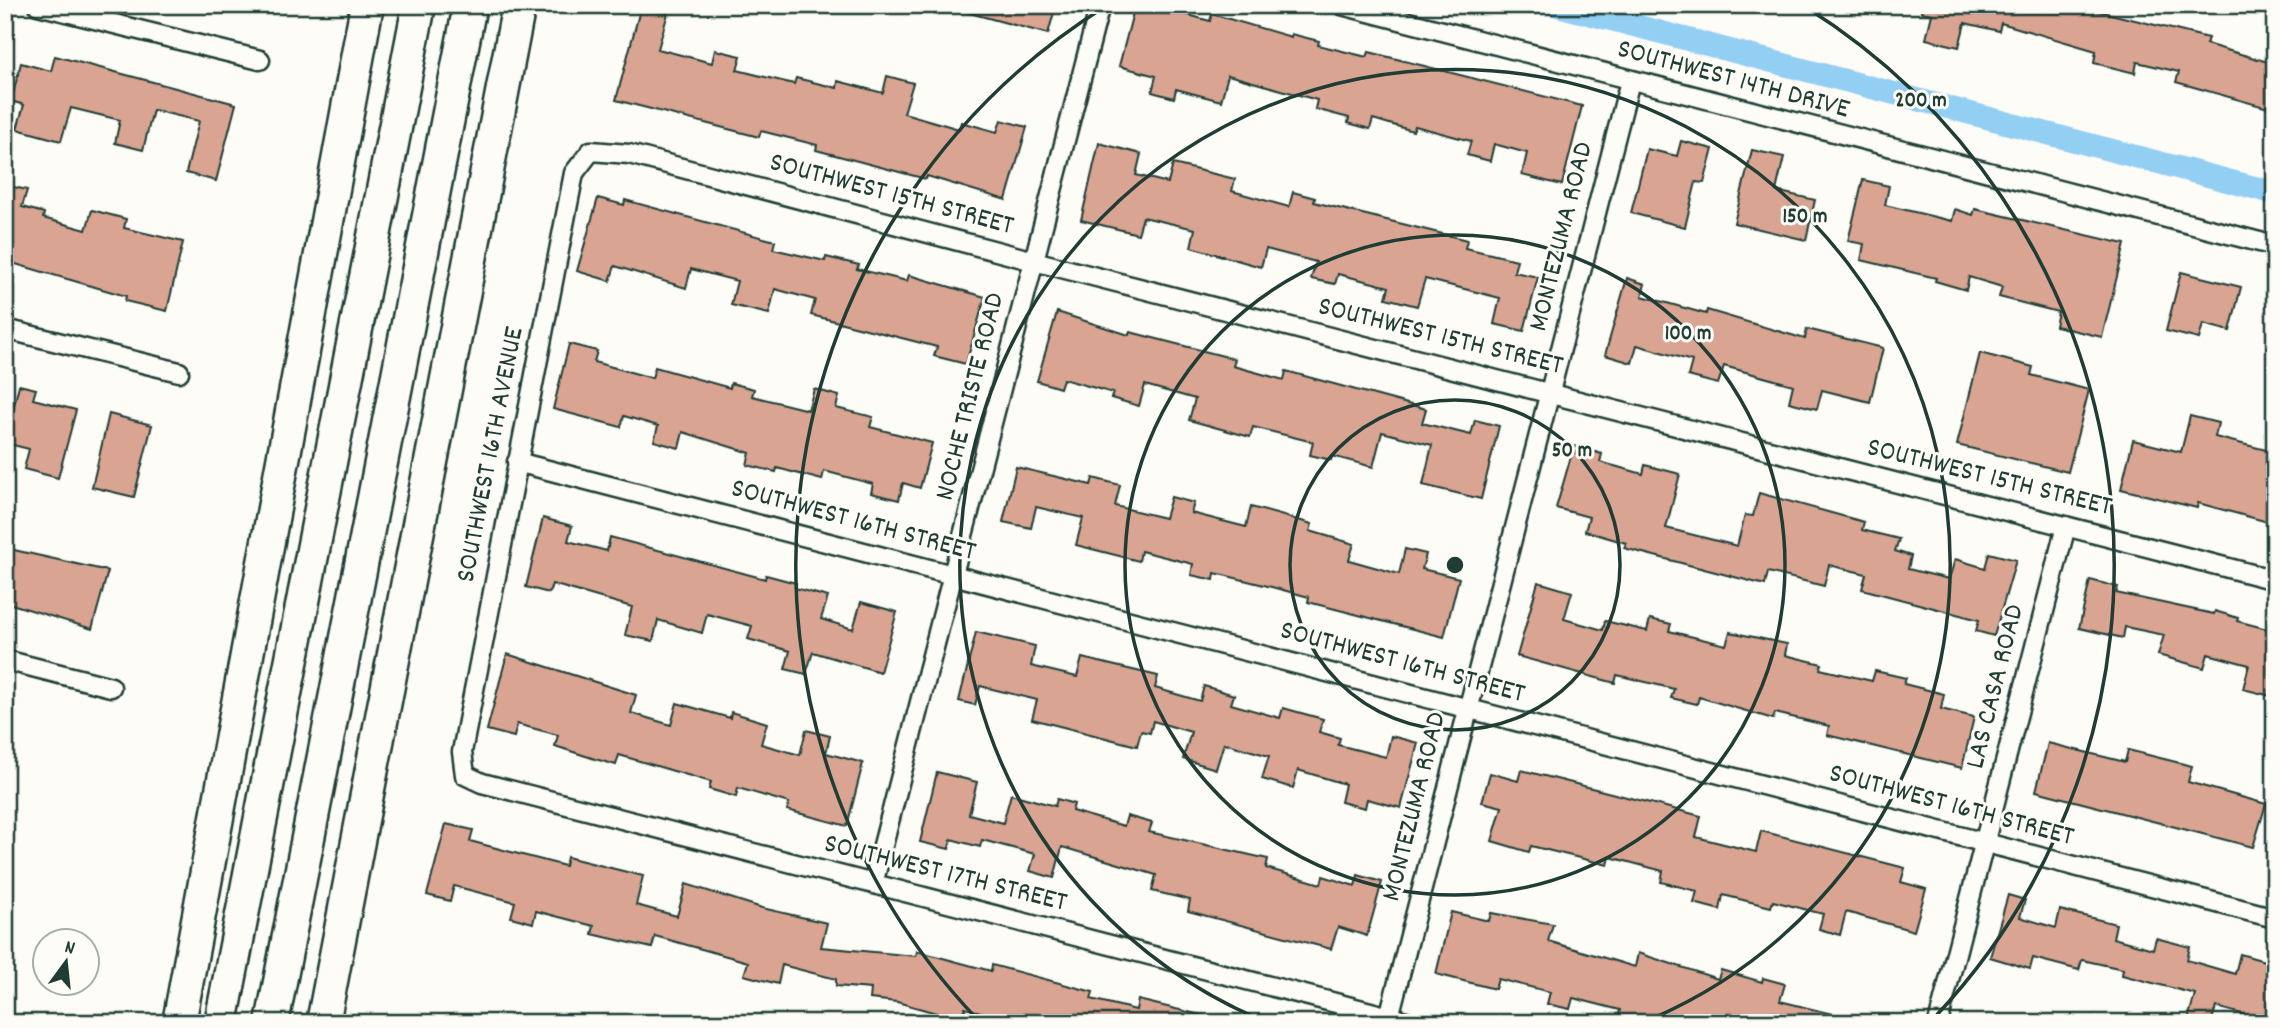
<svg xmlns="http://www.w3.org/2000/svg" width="2280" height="1028" viewBox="0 0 2280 1028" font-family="Dekko,sans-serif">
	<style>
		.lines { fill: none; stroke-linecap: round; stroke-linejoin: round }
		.canal { stroke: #93cef3; stroke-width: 23 }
		.building { fill: #daa492; stroke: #1f3d34; stroke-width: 2 }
		.street-casing { stroke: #1f3d34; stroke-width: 23 }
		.highway-casing { stroke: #1f3d34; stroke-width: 37 }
		.street { stroke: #fdfcf7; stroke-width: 18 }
		.highway { stroke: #fdfcf7; stroke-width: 32 }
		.ring { fill: none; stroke: #1f3d34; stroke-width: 3.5 }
		.labels { text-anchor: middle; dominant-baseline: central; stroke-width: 6; stroke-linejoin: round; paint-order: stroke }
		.street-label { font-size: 28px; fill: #1f3d34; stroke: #fdfcf7 }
		.centre { fill: #1f3d34; stroke: #fdfcf7; stroke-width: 3.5 }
		.ring-label { font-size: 21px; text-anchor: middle; font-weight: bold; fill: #1f3d34; stroke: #fdfcf7; stroke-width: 6; stroke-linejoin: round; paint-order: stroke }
	</style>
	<rect width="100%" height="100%" fill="#fdfcf7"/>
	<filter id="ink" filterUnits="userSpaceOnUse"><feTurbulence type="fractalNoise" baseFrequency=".0143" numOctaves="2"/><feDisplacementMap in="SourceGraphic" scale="14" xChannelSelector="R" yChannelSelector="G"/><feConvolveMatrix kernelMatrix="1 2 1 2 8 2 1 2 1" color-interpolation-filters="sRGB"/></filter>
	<g filter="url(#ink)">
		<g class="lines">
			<!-- canal -->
			<path class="canal" d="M1556 5 2275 193"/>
		</g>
		<!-- building -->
		<path class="building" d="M963 5H1056L1048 34 962 11Z
			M1135 5H1152L1210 21 1212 14 1291 37V34L1319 41 1318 45 1367 57 1369 52 1582 106 1562 185 1522 175 1527 153 1494 144 1490 161 1467 155 1471 141 1415 126 1413 131 1373 119 1370 129 1348 123 1349 118 1315 109 1317 100 1228 75 1221 101 1176 89 1174 98 1152 92 1156 76 1119 66Z
			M1922 5H2074L2208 38 2206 44 2275 64V110L2176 82 2179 72 2137 62 2135 73 2094 63 2096 51 2001 23 1999 31 1965 23 1959 47 1926 39 1932 14 1921 12Z
			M641 6 668 13 658 49 712 63 715 50 741 56 737 70 794 84 796 78 837 88 838 81 883 93 887 76 913 83 904 113 959 129 961 122 997 132 1001 120 1027 127 1006 200 927 176 926 179 816 150 817 145 761 131 759 137 616 100Z
			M55 56 236 104 216 181 186 173 199 121 153 110 143 150 115 143 120 120 71 108 61 141 17 129 24 105 11 101 21 63 51 71Z
			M1681 141 1713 149 1704 183 1696 182 1685 227 1631 213 1647 149 1677 156Z
			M1099 143 1141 154 1136 175 1168 183 1173 164 1235 179 1232 191 1289 207 1293 192 1315 198 1314 202 1467 240 1465 248 1517 260 1514 272 1538 277 1524 331 1494 324 1500 298 1425 279 1417 306 1386 298 1389 287 1338 274 1335 284 1311 279 1316 262 1266 249 1261 267 1191 247 1195 229 1143 217 1138 234 1081 220Z
			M1752 150 1784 157 1776 191 1815 200 1806 240 1734 223Z
			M1863 180 1889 186 1885 205 1952 221 1955 209 1973 215 1975 209 2125 244 2102 337 2055 326 2058 312 1999 297 2002 287 1969 277 1966 290 1935 281 1936 278 1861 260 1864 244 1848 241Z
			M5 185 27 190 22 207 44 213 43 218 86 230 92 210 126 219 124 228 183 242 167 311 125 301 126 296 5 261Z
			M598 198 624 205 625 200 775 241 773 249 825 261 826 257 859 265 857 269 907 281 909 275 985 297 966 364 934 356 937 347 811 315 815 300 775 289 769 314 731 305 737 281 691 269 686 288 615 266 610 281 577 271Z
			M2181 272 2241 287 2230 331 2203 324 2199 339 2166 331Z
			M1627 278 1645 284 1642 296 1706 314 1707 310 1805 339 1807 329 1883 348 1870 402 1822 390 1817 409 1789 402 1793 385 1724 366 1718 384 1688 376 1692 361 1637 345 1632 363 1605 355Z
			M1057 312 1129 335 1130 332 1235 359 1233 366 1284 380 1286 371 1426 409 1422 423 1471 435 1475 420 1499 426 1481 499 1423 485 1432 445 1382 432 1373 467 1332 456 1331 460 1310 455 1313 442 1253 427 1250 437 1189 420 1195 399 1145 385 1139 406 1111 398 1113 393 1063 379 1060 388 1037 381Z
			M569 344 597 351 594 362 652 378 655 367 730 388 731 383 754 389 752 396 808 410 814 389 839 396 836 408 873 417 870 427 932 443 920 488 903 483 899 500 871 493 873 484 824 471 822 480 777 468 776 472 747 465 750 453 683 432 679 448 654 441 658 426 624 416 621 427 553 409Z
			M1980 353 2033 367 2031 375 2089 390 2068 472 1957 445Z
			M19 385 36 389 33 399 76 410 58 478 24 469 29 449 5 443Z
			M109 414 152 425 134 497 92 487Z
			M2190 416 2218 423 2215 437 2274 452 2270 469 2275 470V524L2198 503 2197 508 2121 489 2133 440 2181 452Z
			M1574 446 1602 454 1600 462 1643 474 1645 465 1680 474 1666 528 1737 546 1745 515 1753 516 1759 493 1864 522 1862 530 1899 539 1895 551 1911 556 1908 569 1949 579 1955 559 1985 568 1989 553 2016 560 1994 636 1976 631 1979 620 1862 589 1866 574 1829 565 1824 586 1768 572 1765 585 1624 548 1626 543 1585 531 1589 517 1556 508Z
			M1016 467 1091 485 1093 478 1120 485 1115 506 1165 518 1171 497 1194 503 1191 513 1246 527 1251 507 1312 524 1310 531 1354 544 1349 560 1399 574 1405 549 1426 554 1422 569 1459 578 1444 637 1308 602 1309 597 1264 585 1215 573 1214 580 1191 575 1193 564 1141 551 1139 561 1076 545 1083 518 1036 507 1031 528 1003 522Z
			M543 518 572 526 568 541 607 551 610 537 765 579 766 575 796 583 795 588 828 597 821 619 853 629 861 602 897 612 880 672 813 652 806 674 785 669 790 651 748 639 752 626 707 614 702 633 658 620 653 641 625 635 632 607 552 584 549 593 526 587Z
			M5 548 108 571 92 629 5 602Z
			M2090 580 2118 587 2116 593 2214 614 2215 611 2238 618 2237 621 2275 631V697L2243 689 2249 665 2208 654 2204 668 2158 655 2164 635 2125 627 2123 638 2079 628Z
			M1538 582 1572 592 1564 619 1603 630 1605 621 1647 631 1650 619 1671 624 1669 631 1726 645 1730 632 1787 644 1785 655 1822 664 1820 669 1872 681 1875 671 1906 678 1904 684 1944 694 1941 709 1974 717 1962 768 1827 735 1829 726 1775 713 1773 719 1699 697 1697 704 1671 698 1674 689 1617 675 1615 683 1517 656Z
			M976 632 1035 646 1031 666 1077 677 1082 658 1158 676 1155 688 1200 701 1204 686 1234 695 1231 704 1280 718 1283 708 1323 719 1319 732 1340 738 1338 745 1386 757 1391 736 1418 743 1401 808 1367 799 1365 808 1341 802 1345 784 1298 770 1293 788 1262 779 1269 756 1224 743 1216 769 1183 759 1191 732 1153 721 1150 733 1141 731 1137 746 1032 719 1037 700 980 686 975 705 959 701Z
			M507 654 636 695 631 713 671 725 677 703 730 718 731 712 767 723 761 744 800 755 806 730 830 736 826 753 863 763 847 826 787 810 789 803 738 788 736 797 709 789 711 782 619 755 616 765 595 759 555 746 558 735 517 724 514 737 487 730Z
			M2048 743 2125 762 2128 750 2192 766 2188 782 2266 804 2253 847 2036 791Z
			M1521 770 1701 816 1696 837 1756 852 1761 831 1905 868 1901 882 1926 889 1914 931 1846 912 1840 935 1819 929 1823 914 1773 901 1771 907 1723 895 1720 910 1694 903 1697 891 1661 882 1663 871 1610 857 1608 865 1531 846 1529 852 1492 841 1502 807 1482 802 1490 773 1518 781Z
			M937 772 977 782 969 814 1003 823 1011 794 1055 806 1057 799 1074 804 1072 811 1124 826 1127 816 1152 823 1149 832 1268 859 1266 868 1321 884 1323 876 1355 886 1358 875 1382 882 1367 936 1338 927 1331 949 1188 911 1190 900 1152 891 1156 875 1062 847 1054 878 1030 871 1035 854 982 840 980 847 951 839 949 849 920 842Z
			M446 824 473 830 470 841 511 852 565 866 567 857 643 876 636 905 677 916 686 884 762 908 827 923 821 947 916 956 917 951 991 971 992 965 1093 992 1091 999 1136 1010 1138 1000 1205 1016 1204 1023H999L1000 1017 965 1008 961 1023H938L940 1014 897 1002 870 999 871 989 836 986V979L782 965 778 984 744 975 748 962 655 936 652 948 592 934 594 926 536 911 533 923 511 917 515 902 454 886 450 901 427 895Z
			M2008 895 2025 900 2020 917 2056 928 2060 910 2116 924 2113 938 2153 949 2156 938 2190 947 2187 960 2235 974 2240 954 2275 964V1023L2216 1007 2211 1023H2187L2195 994 2122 975 2123 969 2082 960 2079 970 2033 958 2030 969 1990 957Z
			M1451 912 1489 921 1491 913 1553 924 1548 941 1635 967 1638 953 1718 979 1721 970 1762 982 1763 978 1785 984 1780 1001 1840 1016 1839 1023H1617L1620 1010 1573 998 1570 1009 1547 1004 1550 992 1498 979 1495 989 1436 974Z"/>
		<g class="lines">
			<defs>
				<path id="street" d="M38 5 260 60
					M1342 5 2275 246
					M5 329 179 372
					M517 462 2275 918
					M5 660 111 687
					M873 884 1100 5
					M1389 1017 1630 81
					M1413 1023 482 783 465 775 462 752 574 173 591 151 629 154 1034 261 2275 580
					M1938 1023 2066 526"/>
				<path id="highway" d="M179 1023 367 5
					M221 1023 419 5
					M272 1023 470 5
					M323 1023 519 5"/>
			</defs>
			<!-- street casing -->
			<use href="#street" class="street-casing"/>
			<!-- highway casing -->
			<use href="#highway" class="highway-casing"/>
			<!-- street -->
			<use href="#street" class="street"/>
			<!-- highway -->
			<use href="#highway" class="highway"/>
		</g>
	</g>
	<!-- distance rings -->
	<g class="ring">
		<circle cx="1455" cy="565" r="165"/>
		<circle cx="1455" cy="565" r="330"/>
		<path d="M1266 1022A495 495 0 1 1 1644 1022"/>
		<path d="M977 1019A659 659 0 0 1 1106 6M1804 6A659 659 0 0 1 1933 1019"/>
	</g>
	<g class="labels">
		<!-- street labels -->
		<g class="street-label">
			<text transform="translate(1733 81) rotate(15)">SOUTHWEST 14TH DRIVE</text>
			<text transform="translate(891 196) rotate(15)">SOUTHWEST 15TH STREET</text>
			<text transform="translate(1563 237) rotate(-76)">MONTEZUMA ROAD</text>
			<text transform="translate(1440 338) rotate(14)">SOUTHWEST 15TH STREET</text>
			<text transform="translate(972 397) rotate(-76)">NOCHE TRISTE ROAD</text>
			<text transform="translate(492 455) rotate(-79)">SOUTHWEST 16TH AVENUE</text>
			<text transform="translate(1989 479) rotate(14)">SOUTHWEST 15TH STREET</text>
			<text transform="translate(853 522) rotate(15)">SOUTHWEST 16TH STREET</text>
			<text transform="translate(1402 664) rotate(15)">SOUTHWEST 16TH STREET</text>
			<text transform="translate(1997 687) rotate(-76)">LAS CASA ROAD</text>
			<text transform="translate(1416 807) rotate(-76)">MONTEZUMA ROAD</text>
			<text transform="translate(1951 807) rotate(15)">SOUTHWEST 16TH STREET</text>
			<text transform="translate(945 875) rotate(14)">SOUTHWEST 17TH STREET</text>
		</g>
	</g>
	<circle cx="1455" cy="565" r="10" class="centre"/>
	<g class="ring-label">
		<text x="1921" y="106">200 m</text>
		<text x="1805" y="222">150 m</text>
		<text x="1688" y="339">100 m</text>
		<text x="1572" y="456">50 m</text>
	</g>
	<!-- margin -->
	<rect width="2280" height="1028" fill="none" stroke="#fdfcf7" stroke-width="28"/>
	<rect x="14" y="14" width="2252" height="1000" fill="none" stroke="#1f3d34" stroke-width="2.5" filter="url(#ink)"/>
	<!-- north arrow -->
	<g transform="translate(66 962) rotate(15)"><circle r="33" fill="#fdfcf7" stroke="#a4b0a9" stroke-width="2"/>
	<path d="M0-5L12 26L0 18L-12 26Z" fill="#1f3d34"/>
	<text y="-10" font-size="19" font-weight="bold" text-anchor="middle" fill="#1f3d34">N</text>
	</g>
</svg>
